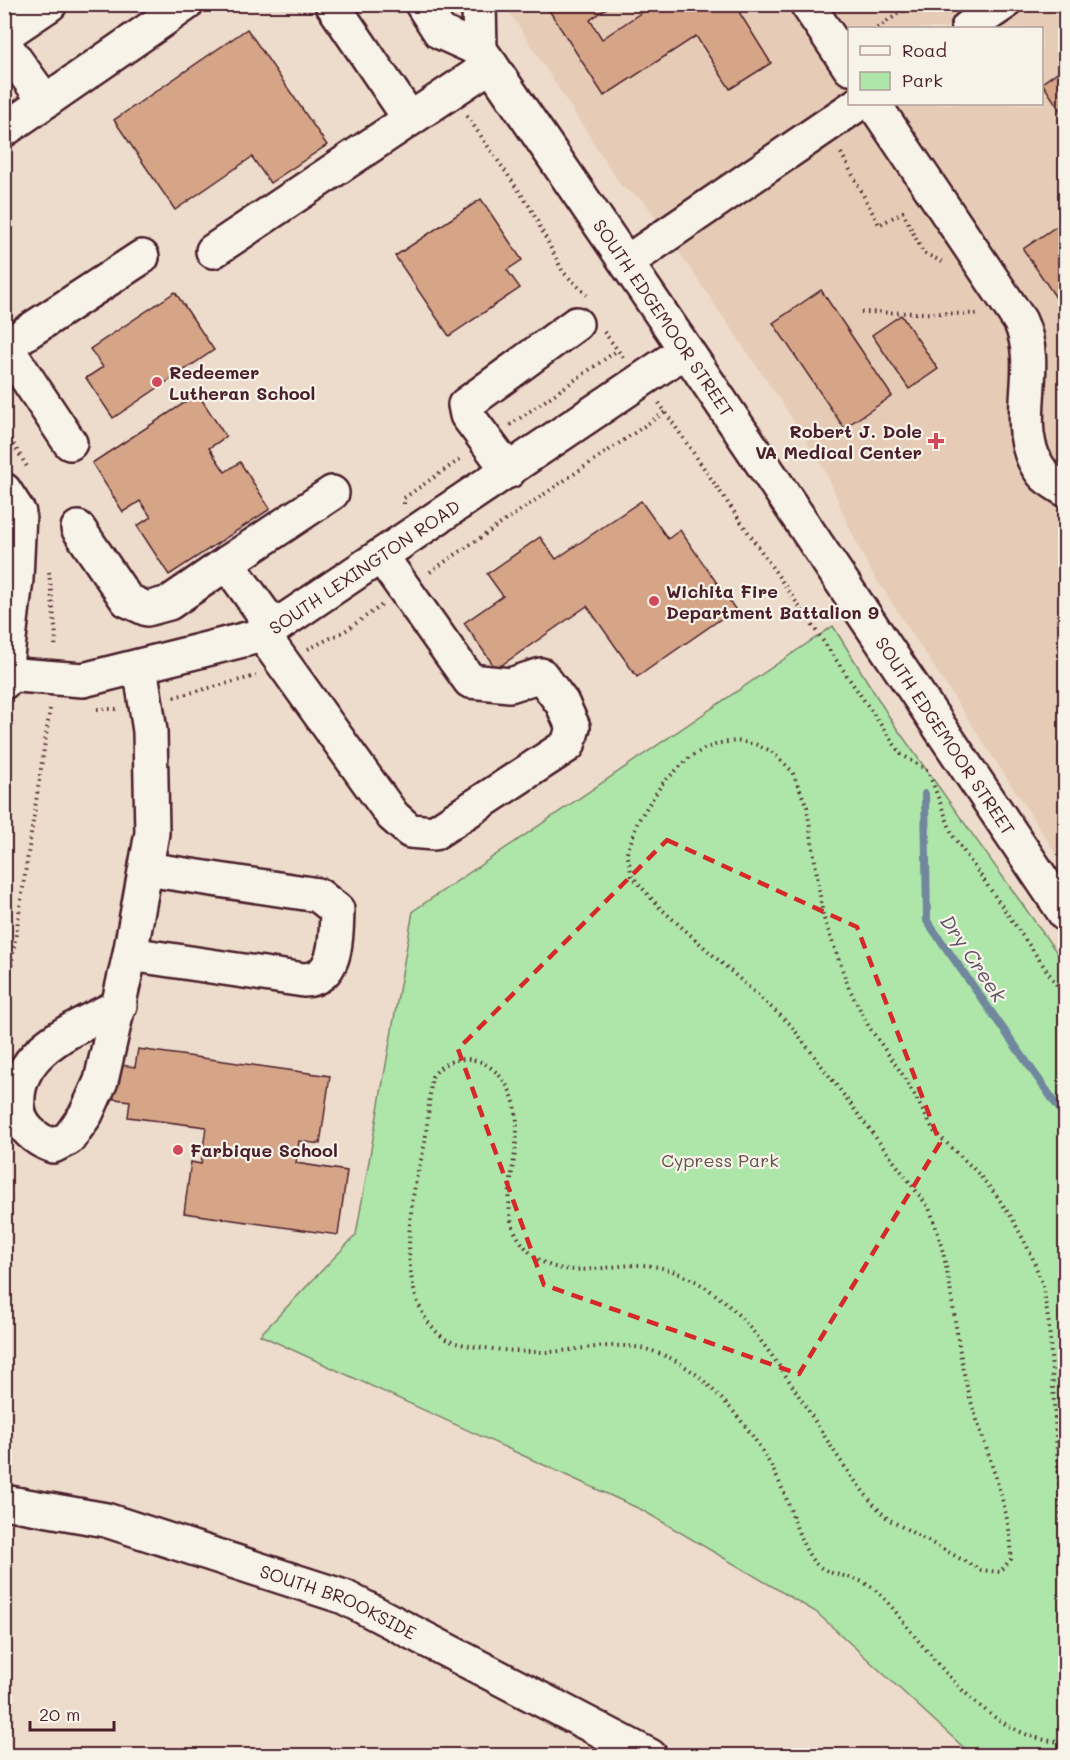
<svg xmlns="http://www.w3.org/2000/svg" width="1070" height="1760" viewBox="0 0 1070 1760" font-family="Mali,sans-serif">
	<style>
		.built { fill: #e6ccb7; fill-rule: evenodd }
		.green { fill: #aee6a9; stroke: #7c826a; stroke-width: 1.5 }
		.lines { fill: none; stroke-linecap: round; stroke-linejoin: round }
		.stream { stroke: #70879e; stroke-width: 8 }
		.building { fill: #d6a588; stroke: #4a1f2b; stroke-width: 1.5 }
		.minor-casing { stroke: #4a1f2b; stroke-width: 38 }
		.major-casing { stroke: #4a1f2b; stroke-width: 38 }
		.path { stroke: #4a1f2b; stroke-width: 4; stroke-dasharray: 1.5 4.5; stroke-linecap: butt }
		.minor { stroke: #f7f3e8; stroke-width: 33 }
		.major { stroke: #f7f3e8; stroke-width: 33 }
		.marked { fill: none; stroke: #d62828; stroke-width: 4.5; stroke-dasharray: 12 8; stroke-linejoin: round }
		.poi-dot { fill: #d1495b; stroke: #f7f3e8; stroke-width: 2 }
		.labels { text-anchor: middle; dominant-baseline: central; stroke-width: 4.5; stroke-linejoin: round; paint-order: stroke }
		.street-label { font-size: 18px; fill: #4a1f2b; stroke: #f7f3e8 }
		.poi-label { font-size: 18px; font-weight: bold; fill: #4a1f2b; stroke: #f7f3e8; text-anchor: start }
		.park-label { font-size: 18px; fill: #63514a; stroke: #f7f3e8 }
		.water-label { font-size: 20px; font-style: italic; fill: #5d5365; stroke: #f7f3e8 }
	</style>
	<rect width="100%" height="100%" fill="#eddccb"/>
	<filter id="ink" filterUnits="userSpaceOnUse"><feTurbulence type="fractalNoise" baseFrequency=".0167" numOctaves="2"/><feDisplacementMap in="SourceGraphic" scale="12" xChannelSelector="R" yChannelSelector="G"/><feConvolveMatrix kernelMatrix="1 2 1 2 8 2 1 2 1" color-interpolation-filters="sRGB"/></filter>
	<g filter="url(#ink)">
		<!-- built -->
		<path class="built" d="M505 5H1065V867L869 568 848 525 826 472 786 409 644 201 622 187ZM850 28H1042V104H850Z"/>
		<!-- green -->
		<path class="green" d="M833 626 893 723 1065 964V1755H972L816 1612 642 1510 260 1335 356 1235 413 911Z"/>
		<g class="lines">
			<!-- stream -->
			<path class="stream" d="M925 794 927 921 1066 1118"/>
		</g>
		<!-- building -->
		<path class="building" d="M545 4H605L607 8 590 20 602 39 654 4H734L771 63 730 89 696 36 604 96Z
			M247 29 327 145 270 183 252 157 175 210 114 120Z
			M1066 66V119L1042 83Z
			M481 199 522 260 507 270 520 288 449 336 395 256Z
			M1066 220V311H1065L1023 249Z
			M821 290 892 396 844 428 773 323Z
			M175 292 214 350 113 418 86 378 103 367 90 349Z
			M901 315 938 369 909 389 872 335Z
			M198 394 226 437 209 448 225 472 240 462 270 509 169 575 137 526 151 517 140 501 123 512 92 463Z
			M641 501 668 539 680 530 735 609 637 677 587 606 496 669 464 623 503 596 487 574 540 537 556 559Z
			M1066 639V655L1058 644Z
			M138 1049 330 1076 320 1144 299 1141 296 1163 347 1171 338 1235 184 1213 191 1162 201 1164 206 1127 128 1117 130 1101 108 1098 113 1064 135 1067Z"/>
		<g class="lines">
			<defs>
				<g id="minor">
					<path d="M332 4 410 119"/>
					<path id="s1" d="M422 4 440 32 480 50 491 65 686 350 1066 915"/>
					<path d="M479 4 480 50"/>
					<path d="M807 4 850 68"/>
					<path d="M968 28 1003 4"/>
					<path d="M4 44 45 101"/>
					<path d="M874 104 1020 321C1044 372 1007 429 1043 474 1048 480 1058 485 1066 490"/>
					<path d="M4 130 186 4"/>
					<path d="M213 251 491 65"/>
					<path d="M627 262 858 104"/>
					<path d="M4 344 70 443"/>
					<path d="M6 346 142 257"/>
					<path d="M509 471 467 415 465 405 576 324"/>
					<path d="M4 490 19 513 16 579 4 682"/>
					<path d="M78 528 127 600 147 609 169 603 227 563"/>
					<path d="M274 628 227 563 332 493"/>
					<path d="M263 635 393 816 410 831 434 833 568 745 573 727 562 703 541 675 510 685 470 681 381 556"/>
					<path id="s2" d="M4 674 83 680 263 635 686 350"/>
					<path d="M130 954 304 980C338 979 336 936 337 910L318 895 146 869"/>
					<path d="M120 1005C78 1028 13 1049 18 1107 19 1127 36 1140 53 1146L69 1138 86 1114 101 1081 130 954 152 833 150 731 140 666"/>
					<path id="s3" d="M4 1502 106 1520 344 1597 650 1756"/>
				</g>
				<path id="major" d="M4 35 50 4"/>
			</defs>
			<!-- minor casing -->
			<use href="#minor" class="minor-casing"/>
			<!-- major casing -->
			<use href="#major" class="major-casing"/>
			<!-- path -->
			<path class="path" d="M877 28 913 4
				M467 116 530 207 563 272 587 295
				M841 153 879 225 903 212 923 253 943 262
				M861 312 978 314
				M604 332 623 357
				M659 403 901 754 928 771 953 836 1066 998
				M510 425 618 350
				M4 429 29 470
				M404 504V498L462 458
				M49 572 56 636 55 648
				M430 572 665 412
				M308 649 345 631 382 605
				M174 697 256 676
				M97 709H117
				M4 1013 50 709
				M1066 1550 1062 1529 1049 1325 1043 1286 1032 1256 1012 1218 996 1195 976 1171 934 1131 905 1078 869 1027 849 988 823 916 807 807 792 771 771 751 755 744 737 741 720 743 704 749 690 757 662 784 638 821 627 853 632 876 658 906 790 1024 929 1208C952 1264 953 1328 967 1387 978 1431 1015 1517 1011 1559L1000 1572 981 1570 888 1519C819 1453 778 1327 695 1281 676 1271 656 1264 634 1265 591 1267 548 1284 519 1239 488 1193 546 1119 495 1071 487 1064 477 1059 466 1059 451 1059 441 1065 432 1077 429 1099 428 1120 425 1142 423 1154 419 1166 416 1179 408 1223 401 1288 431 1326 435 1331 442 1337 447 1340 465 1348 528 1353 549 1352 579 1350 611 1342 641 1348 670 1354 694 1370 714 1391 744 1420 768 1455 784 1493 793 1514 798 1538 811 1558 825 1578 849 1573 868 1585 886 1596 898 1616 912 1633 950 1679 1000 1742 1066 1742"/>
			<!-- minor -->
			<use href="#minor" class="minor"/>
			<!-- major -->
			<use href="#major" class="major"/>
		</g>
	</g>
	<!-- marked area -->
	<path class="marked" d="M667 840 857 927 940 1143 799 1374 544 1285 458 1049Z"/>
	<!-- markers -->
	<g class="poi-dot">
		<circle cx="157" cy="382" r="6"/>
		<path d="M933 432h6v6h6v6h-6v6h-6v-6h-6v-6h6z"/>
		<circle cx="654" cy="601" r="6"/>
		<circle cx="178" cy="1150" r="6"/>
	</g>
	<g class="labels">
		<!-- street labels -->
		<g class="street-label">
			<text stroke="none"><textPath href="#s1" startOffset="402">SOUTH EDGEMOOR STREET</textPath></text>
			<text stroke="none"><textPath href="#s2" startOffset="387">SOUTH LEXINGTON ROAD</textPath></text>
			<text stroke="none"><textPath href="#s1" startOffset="906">SOUTH EDGEMOOR STREET</textPath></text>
			<text stroke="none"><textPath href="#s3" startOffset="350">SOUTH BROOKSIDE</textPath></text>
		</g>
		<!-- poi labels -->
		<g class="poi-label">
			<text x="169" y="372">Redeemer<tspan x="169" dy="21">Lutheran School</tspan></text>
			<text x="922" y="431" text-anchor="end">Robert J. Dole<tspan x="922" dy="21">VA Medical Center</tspan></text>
			<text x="666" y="591">Wichita Fire<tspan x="666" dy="21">Department Battalion 9</tspan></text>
			<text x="190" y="1150">Farbique School</text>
		</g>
		<!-- park labels -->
		<g class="park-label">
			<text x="720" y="1160">Cypress Park</text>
		</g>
		<!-- water labels -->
		<g class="water-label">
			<text transform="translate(974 958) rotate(56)">Dry Creek</text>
		</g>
	</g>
	<!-- margin -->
	<rect width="1070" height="1760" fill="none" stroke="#f7f3e8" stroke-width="24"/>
	<rect x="12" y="12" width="1046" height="1736" fill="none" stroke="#4a1f2b" stroke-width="2" filter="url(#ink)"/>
	<!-- legend -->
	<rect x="848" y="27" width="195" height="78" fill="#f7f3e8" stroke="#b29e9c" stroke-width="1.5"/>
	<rect x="860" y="46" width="30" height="9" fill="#f7f3e8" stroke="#b29e9c" stroke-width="1.5"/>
	<text x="902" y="57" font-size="18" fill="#4a1f2b">Road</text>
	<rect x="860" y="72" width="30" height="18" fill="#aee6a9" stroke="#b29e9c" stroke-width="1.5"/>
	<text x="902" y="87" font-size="18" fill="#4a1f2b">Park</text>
	<!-- scale -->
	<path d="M30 1721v9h84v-9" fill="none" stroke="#4a1f2b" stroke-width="3"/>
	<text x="39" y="1721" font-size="18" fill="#4a1f2b" stroke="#f7f3e8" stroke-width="4.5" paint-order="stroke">20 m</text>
</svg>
